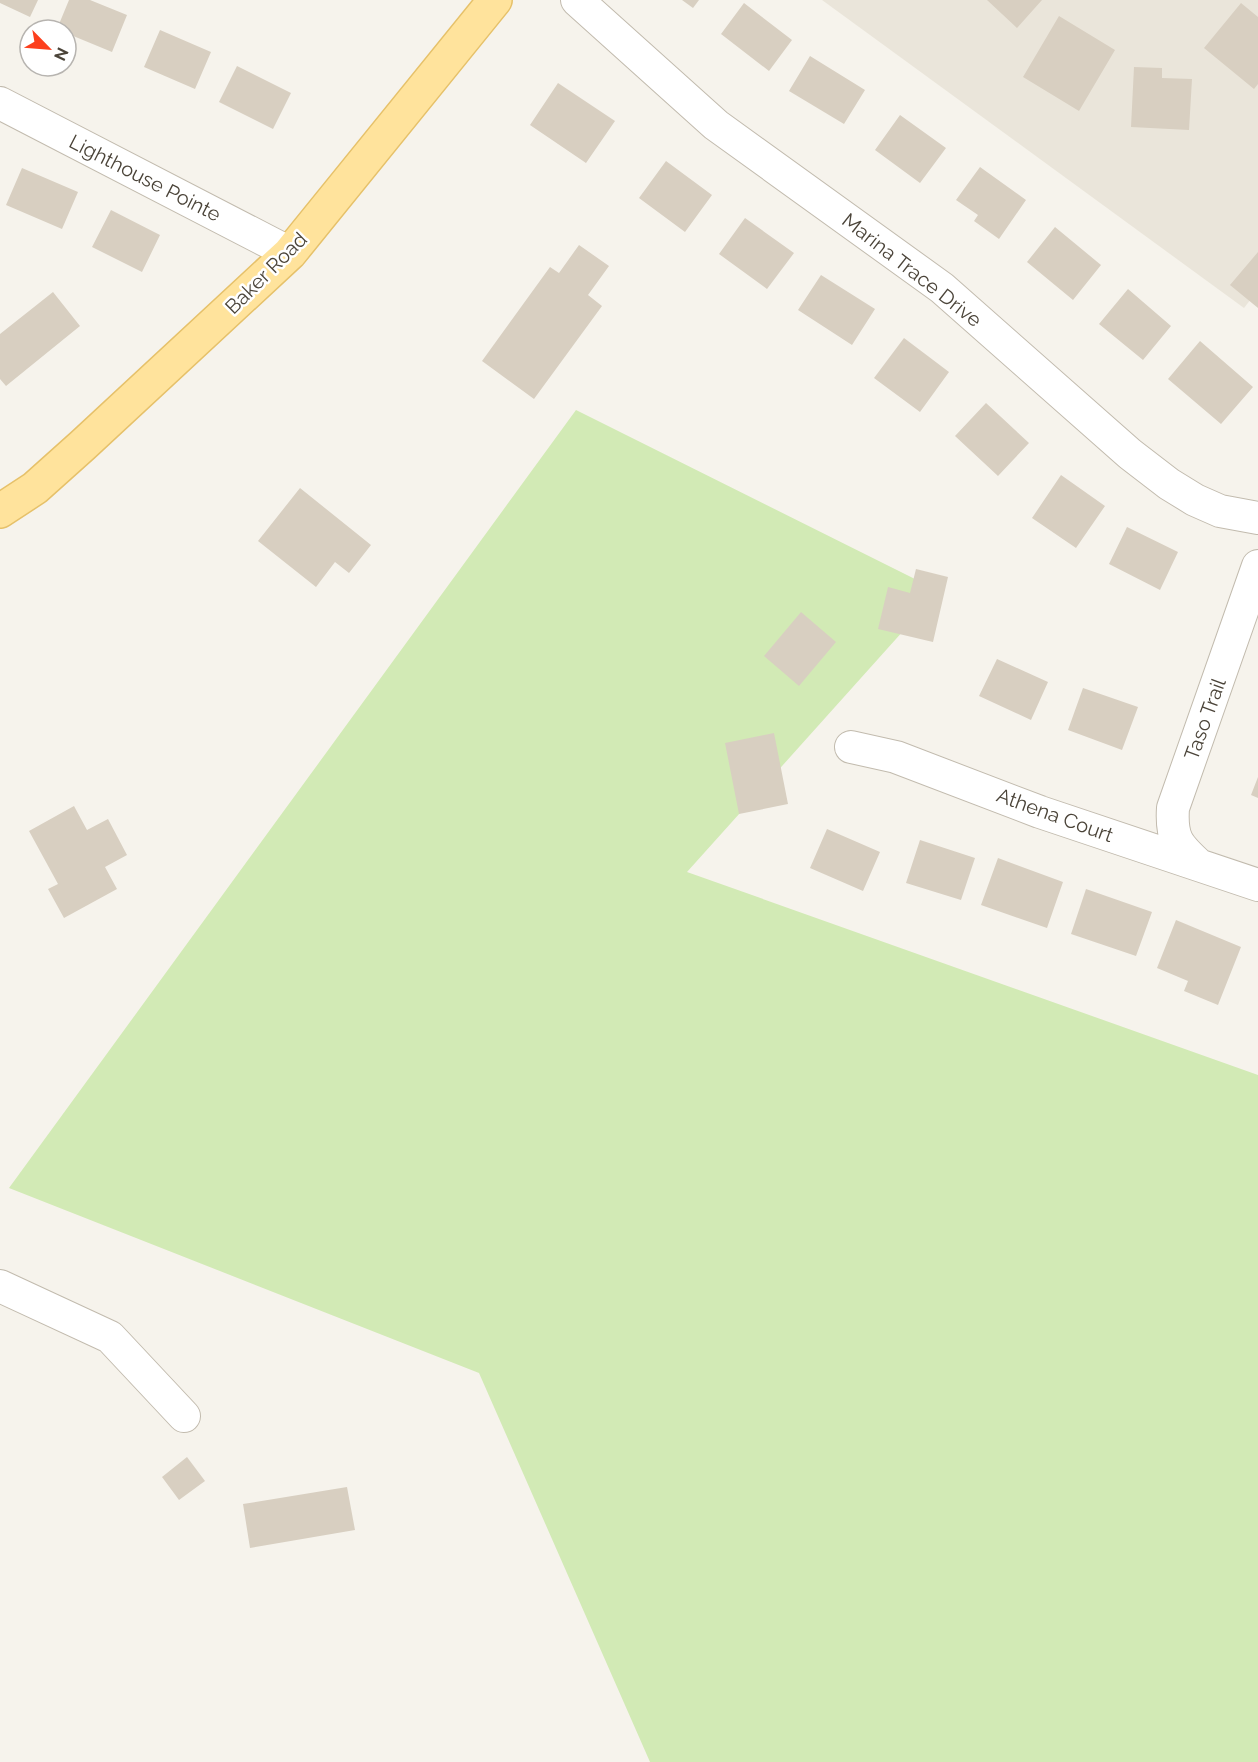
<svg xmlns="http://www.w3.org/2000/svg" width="1258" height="1762" viewBox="0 0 1258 1762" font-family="Raleway,sans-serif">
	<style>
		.residential { fill: #eae5da }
		.green { fill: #d2eab5 }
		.building { fill: #d8cfc1 }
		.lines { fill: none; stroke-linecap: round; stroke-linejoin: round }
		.minor-casing { stroke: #c2bbae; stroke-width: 34 }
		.major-casing { stroke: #e6c16a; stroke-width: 36 }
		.minor { stroke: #fff; stroke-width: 32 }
		.major { stroke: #ffe39c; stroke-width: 33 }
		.labels { text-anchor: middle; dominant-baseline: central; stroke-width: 5; stroke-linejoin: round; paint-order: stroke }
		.street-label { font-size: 20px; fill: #4b4439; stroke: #fff }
	</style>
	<rect width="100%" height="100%" fill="#f6f3ec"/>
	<!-- residential -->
	<path class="residential" d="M822 0H1258V290L1244 308Z"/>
	<!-- green -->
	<path class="green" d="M576 410 939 591 687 872 1258 1075V1762H650L479 1373 9 1188Z"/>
	<!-- building -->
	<path class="building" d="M0 0H38L30 17 0 3Z
		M69 0H90L127 15 112 52 66 33V30L57 29Z
		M682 0H699L693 8Z
		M987 0H1042L1017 28Z
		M744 3 792 40 769 71 721 34Z
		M1241 3 1258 17V84L1254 89 1204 48Z
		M1059 16 1115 50 1079 111 1023 77Z
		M160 30 211 52 195 89 144 67Z
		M810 56 865 90 844 124 789 91Z
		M237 66 291 93 273 129 219 102Z
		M1134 67 1162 68V78L1192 79 1189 130 1131 127Z
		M558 83 615 121 586 163 530 125Z
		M900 115 946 148 920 183 875 150Z
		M666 161 712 195 685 232 639 198Z
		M980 167 1026 200 999 239 974 221 978 215 956 200Z
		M22 168 78 192 62 229 6 205Z
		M111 210 160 235 142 272 92 247Z
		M745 218 794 253 767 289 719 254Z
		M1055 227 1101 265 1073 300 1027 262Z
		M579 245 609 266 588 295 602 306 534 399 482 361 550 267 559 273Z
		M1258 252V308L1230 285Z
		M821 275 875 309 852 345 798 310Z
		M1128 289 1171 326 1143 360 1099 324Z
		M53 292 80 326 6 386 0 379V334Z
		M904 338 949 372 920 412 874 378Z
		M1200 341 1253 387 1221 424 1168 379Z
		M986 403 1029 443 998 476 955 436Z
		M1061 475 1105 506 1076 548 1032 518Z
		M300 488 371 545 349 573 335 562 316 587 258 541Z
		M1127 527 1178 552 1160 590 1109 564Z
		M916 569 948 577 933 642 878 629 888 587 910 593Z
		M801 612 836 642 799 686 764 656Z
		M997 659 1048 682 1031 720 979 696Z
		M1083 688 1138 707 1122 750 1068 730Z
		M774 733 788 804 739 814 725 743Z
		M1258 777V798L1251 795Z
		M74 806 87 830 108 819 127 855 105 867 117 889 64 918 48 889 58 884 29 831Z
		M827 829 880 852 863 891 810 868Z
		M920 840 975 858 961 900 906 883Z
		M998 858 1063 882 1047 928 981 905Z
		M1086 889 1152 912 1136 956 1071 934Z
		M1176 920 1241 947 1218 1005 1184 991 1188 981 1157 968Z
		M187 1457 205 1481 179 1500 162 1477Z
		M347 1487 355 1530 250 1548 243 1504Z"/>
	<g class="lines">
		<defs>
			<path id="minor" d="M577 0 716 125 942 288 1130 454 1169 484 1195 500 1220 511 1258 518
				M0 103 290 253
				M851 747 896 757 1040 812 1258 885
				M1199 865C1177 845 1171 838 1173 808L1258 566
				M0 1286 110 1337 184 1416"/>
			<path id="major" d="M0 511 35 488 83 445 290 253 495 0"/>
		</defs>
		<!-- minor casing -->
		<use href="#minor" class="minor-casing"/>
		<!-- major casing -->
		<use href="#major" class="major-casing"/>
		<!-- minor -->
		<use href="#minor" class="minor"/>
		<!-- major -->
		<use href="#major" class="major"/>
	</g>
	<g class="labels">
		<!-- street labels -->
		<g class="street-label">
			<text transform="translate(145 178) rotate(27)">Lighthouse Pointe</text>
			<text transform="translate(912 270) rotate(38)">Marina Trace Drive</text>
			<text transform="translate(266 273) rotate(-45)">Baker Road</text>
			<text transform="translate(1205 719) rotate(-70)">Taso Trail</text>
			<text transform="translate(1055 815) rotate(20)">Athena Court</text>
		</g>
	</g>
	<!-- north arrow -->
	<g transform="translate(48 48) rotate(115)"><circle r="28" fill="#ffffff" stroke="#b7b4b0" stroke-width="1.5"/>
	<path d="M0-4.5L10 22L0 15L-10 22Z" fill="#fc3f1d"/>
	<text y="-9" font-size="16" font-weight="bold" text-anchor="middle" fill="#4b4439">N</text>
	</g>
</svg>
